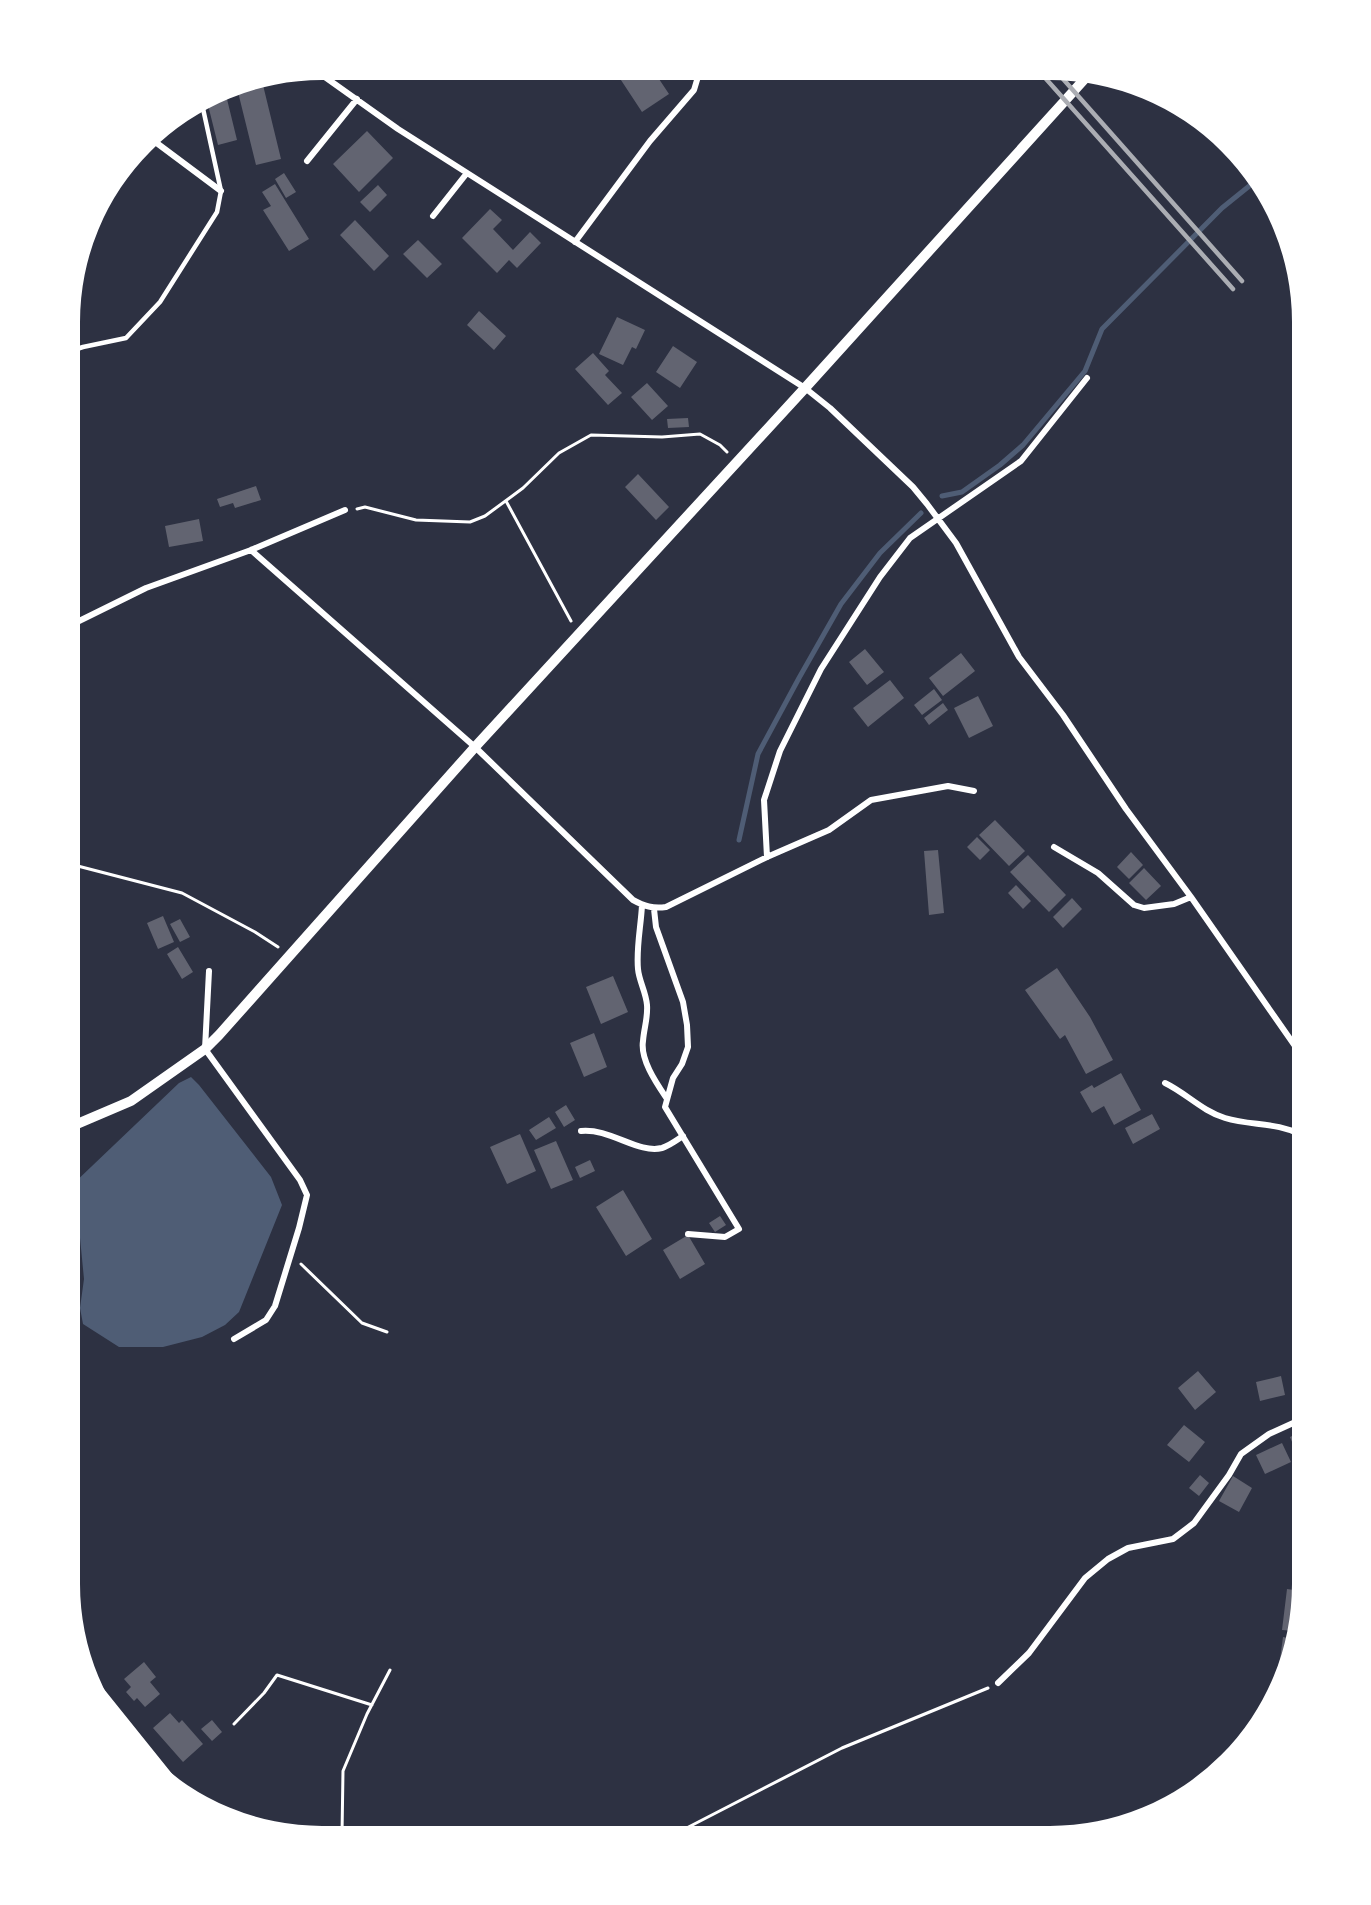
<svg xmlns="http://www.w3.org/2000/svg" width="1371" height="1905" viewBox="0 0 1371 1905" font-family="Commissioner,sans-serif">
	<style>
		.water { fill: #4f5d75 }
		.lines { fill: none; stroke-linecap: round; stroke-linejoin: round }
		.stream { stroke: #4f5d75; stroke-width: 5 }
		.building { fill: #626471 }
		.path { stroke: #fff; stroke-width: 3 }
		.service { stroke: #fff; stroke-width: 4.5 }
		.minor { stroke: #fff; stroke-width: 6 }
		.tertiary { stroke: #fff; stroke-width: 10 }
		.secondary { stroke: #fff; stroke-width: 12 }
		.rail { stroke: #abadb3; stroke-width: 4.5 }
	</style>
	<rect width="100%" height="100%" fill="#2d3142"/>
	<!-- water -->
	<path class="water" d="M191 1077 199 1085 271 1177 282 1205 239 1312 225 1325 202 1337 163 1347H119L83 1324 80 1308 84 1279 80 1238 70 1219V1187L179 1083Z"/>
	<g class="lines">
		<!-- stream -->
		<path class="stream" d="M942 496 962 492 1000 465 1023 445 1085 371 1102 329 1222 208 1253 183
			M739 840 758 754 799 678 841 604 880 553 921 513"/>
	</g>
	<!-- building -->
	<path class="building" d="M623 70H653L669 94 642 112 617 74Z
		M256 80 257 83 234 89 233 87 240 83Z
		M263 85 281 159 256 165 238 92Z
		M226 95 237 140 218 145 207 101Z
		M367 131 393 158 359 192 333 164Z
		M284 173 296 192 286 198 275 179Z
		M275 184 309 239 289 251 263 210 271 206 262 192Z
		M378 185 387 195 370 212 360 202Z
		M490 209 502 220 493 229 513 250 530 232 541 243 517 268 509 260 497 273 462 238Z
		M355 220 389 256 374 271 340 235Z
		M418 240 442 264 427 278 403 254Z
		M479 311 506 336 494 350 467 325Z
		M617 317 645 330 636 349 632 347 623 365 599 354Z
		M673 346 697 362 680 388 656 372Z
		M593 353 609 371 605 375 622 393 608 405 575 369Z
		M647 383 668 406 652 420 631 397Z
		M688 418 689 427 668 428 667 419Z
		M638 474 669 507 656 520 625 487Z
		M256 486 261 500 235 508 233 503 220 507 217 499Z
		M199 519 203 541 169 547 165 526Z
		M865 649 884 672 867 685 849 662Z
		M961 653 975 671 943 696 929 678Z
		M890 680 904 698 868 727 853 708Z
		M934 689 942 700 922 715 914 705Z
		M978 696 993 726 969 738 954 708Z
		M943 703 948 710 929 725 924 718Z
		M995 820 1025 851 1009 866 979 835Z
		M977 837 990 850 980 860 967 847Z
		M938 850 944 913 929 915 924 851Z
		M1131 852 1143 865 1129 879 1117 867Z
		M1028 855 1066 895 1049 912 1010 872Z
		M1144 868 1161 886 1146 900 1129 883Z
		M1016 885 1031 901 1023 909 1008 893Z
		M1072 898 1082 909 1063 928 1053 917Z
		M163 916 174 942 158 949 147 923Z
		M180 919 190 937 180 942 170 924Z
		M178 947 193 972 182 979 167 954Z
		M1057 968 1090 1017 1113 1060 1086 1074 1065 1035 1060 1039 1025 990Z
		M613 976 628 1012 601 1024 586 987Z
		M594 1033 607 1067 584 1077 570 1043Z
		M1121 1073 1141 1110 1114 1125 1104 1106 1092 1113 1080 1092 1092 1085 1094 1088Z
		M566 1105 575 1120 564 1127 555 1112Z
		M1152 1114 1160 1129 1133 1144 1125 1128Z
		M549 1117 556 1128 536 1140 529 1130Z
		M520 1134 536 1171 507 1184 490 1147Z
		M556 1141 573 1180 551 1189 534 1150Z
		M590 1160 595 1171 580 1178 575 1167Z
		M623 1190 652 1239 626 1256 596 1207Z
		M720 1216 726 1225 715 1232 709 1223Z
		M688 1235 705 1264 680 1279 663 1250Z
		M1198 1371 1216 1392 1195 1410 1178 1388Z
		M1281 1376 1285 1395 1260 1401 1256 1382Z
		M1184 1425 1205 1442 1189 1462 1167 1445Z
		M1302 1431 1301 1464 1290 1437Z
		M1282 1443 1291 1462 1265 1474 1256 1455Z
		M1200 1475 1209 1483 1199 1496 1189 1488Z
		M1233 1476 1252 1488 1239 1512 1219 1501Z
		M1287 1589 1301 1591 1295 1631 1282 1630Z
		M1283 1637 1294 1639 1288 1665 1280 1682H1277Z
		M144 1662 156 1677 150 1682 160 1694 145 1707 137 1698 134 1701 126 1692 131 1687 124 1679Z
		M1265 1699 1271 1700 1263 1716Z
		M170 1713 179 1723 182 1720 203 1744 183 1762 153 1728Z
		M212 1720 222 1732 212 1741 201 1729Z"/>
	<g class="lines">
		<!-- path -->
		<path class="path" d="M506 501 571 621
			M357 509 365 507 416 520 470 522 485 516 523 488 559 453 591 435 662 437 700 434 720 445 727 452
			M71 655 76 635
			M70 864 182 893 255 932 278 947
			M301 1264 362 1323 387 1332
			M234 1724 264 1693 277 1675 372 1705
			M342 1834 343 1771 367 1714 390 1670
			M673 1835 842 1748 988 1688"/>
		<!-- service -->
		<path class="service" d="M71 351 83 347 126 338 160 302 217 212 221 191 202 104"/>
		<!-- minor -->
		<path class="minor" d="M315 70 398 129 805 388 830 408 913 487 927 504 956 543 1019 657 1063 715 1126 809 1191 897 1302 1056
			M150 138 221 191
			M307 161 357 99
			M433 216 467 173
			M575 242 650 141 694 90 700 70
			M251 550 475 747 633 900C644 906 653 909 666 907L767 857 829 830 871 800 948 786 974 791
			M71 625 146 588 251 550 345 510
			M1054 847 1098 873 1134 905 1144 908 1174 904 1191 897
			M767 857 764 800 780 751 821 669 880 577 910 538 1021 461 1087 378
			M642 905C641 926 636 948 638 969 639 981 646 992 647 1005 648 1018 644 1028 643 1041 640 1060 657 1084 667 1099
			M654 909 656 927 683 1002 687 1025 688 1047 682 1064 673 1078 665 1107 739 1229 725 1237 688 1234
			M209 971 205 1049 300 1180 307 1195 299 1228 275 1306 266 1320 234 1339
			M1165 1083C1186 1093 1202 1111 1225 1118 1252 1126 1276 1122 1302 1135
			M581 1131C610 1128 638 1154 662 1148 669 1146 677 1140 683 1136
			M998 1683 1029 1653 1085 1578 1108 1559 1128 1548 1173 1539 1194 1523 1229 1475 1241 1454 1269 1434 1302 1419"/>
		<!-- tertiary -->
		<path class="tertiary" d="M70 1127 131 1101 205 1049 219 1035 475 747 805 388 1090 73"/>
		<!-- secondary -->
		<path class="secondary" d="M93 1685 179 1792"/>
		<!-- rail -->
		<path class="rail" d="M1039 71 1233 289
			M1056 71 1242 281"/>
	</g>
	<!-- crop -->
	<path d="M0 0H1371V1905H0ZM322 80H1050A242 242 0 0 1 1292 322V1584A242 242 0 0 1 1050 1826H322A242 242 0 0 1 80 1584V322A242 242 0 0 1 322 80Z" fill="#fff" fill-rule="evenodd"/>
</svg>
